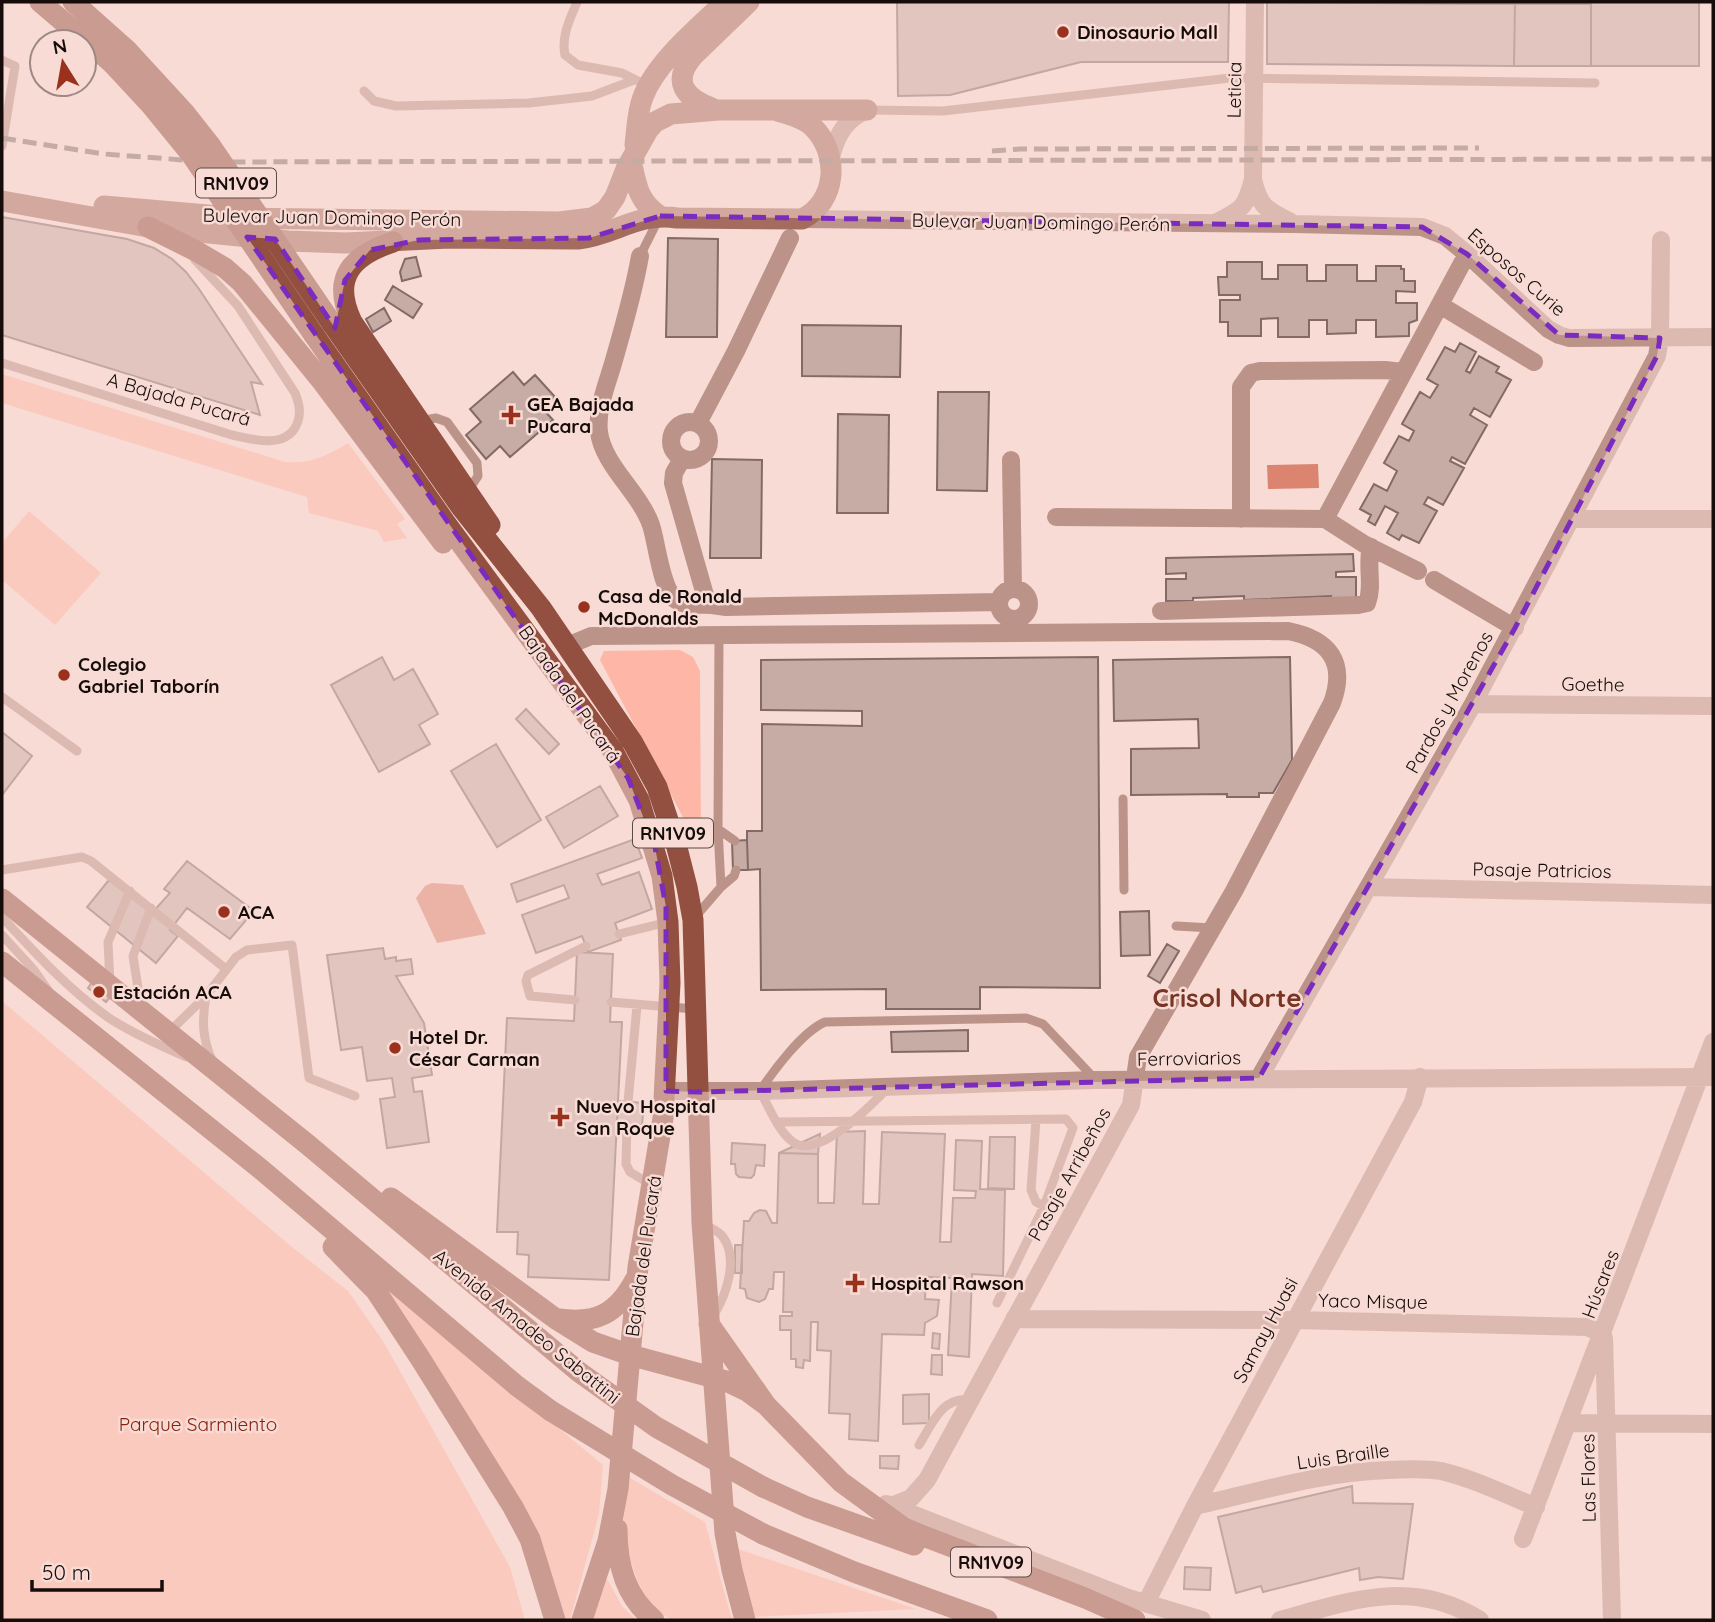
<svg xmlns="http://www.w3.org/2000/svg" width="1715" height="1622" viewBox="0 0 1715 1622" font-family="Quicksand,sans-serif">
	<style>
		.green { fill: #feb7a7 }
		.water { fill: #db8470 }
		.building { fill: #c7aca6; stroke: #836a65; stroke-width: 2 }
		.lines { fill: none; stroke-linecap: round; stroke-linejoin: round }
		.lane { stroke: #bb9389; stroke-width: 9 }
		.street { stroke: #bb9389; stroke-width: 18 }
		.secondary { stroke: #a46b5f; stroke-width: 21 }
		.primary { stroke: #934f40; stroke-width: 21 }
		.rail { stroke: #85736e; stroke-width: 5; stroke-dasharray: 14 7; stroke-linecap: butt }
		.primary-bridge { stroke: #934f40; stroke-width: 21 }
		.marked { fill: none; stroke: #7b2cbf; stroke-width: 5; stroke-dasharray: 14 9; stroke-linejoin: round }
		.poi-dot { fill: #9a311c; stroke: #f7dbd4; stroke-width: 2.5 }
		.labels { text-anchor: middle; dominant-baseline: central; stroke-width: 5; stroke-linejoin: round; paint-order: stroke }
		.shield { fill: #f7dbd4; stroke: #5a4b47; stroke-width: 2 }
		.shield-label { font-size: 18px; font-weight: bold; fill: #160d0b }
		.poi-label { font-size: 19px; font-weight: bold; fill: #160d0b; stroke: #f7dbd4; text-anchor: start }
		.street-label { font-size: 19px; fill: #160d0b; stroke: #f7dbd4 }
		.park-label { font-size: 19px; fill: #89220c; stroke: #f7dbd4 }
		.district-label { font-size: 26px; font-weight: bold; fill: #793425; stroke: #f7dbd4 }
	</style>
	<rect width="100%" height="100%" fill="#f7dbd4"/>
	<!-- green -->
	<path class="green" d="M2 374 285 462C310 464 327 456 348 443L405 519 397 524 407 538 384 542 378 531 309 513 307 497 2 403Z
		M29 511 101 573 55 625 2 580V543Z
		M680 650 693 657 700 671 701 842H693L685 821 600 660 604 651Z
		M2 1001 292 1247 348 1291 383 1341 510 1567 525 1620H2Z
		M368 1270 603 1465 599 1514 570 1620H562L546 1564Z
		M625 1475 705 1522 732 1620C716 1620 685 1622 671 1619 639 1605 628 1557 624 1525 621 1509 625 1491 625 1475Z
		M738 1549 916 1609 754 1617Z
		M607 1579 622 1606 636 1620H592Z"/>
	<!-- water -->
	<path class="water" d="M1318 464 1319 488 1268 489 1267 465Z
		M432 883 463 885 486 934 437 943 416 898 425 886Z"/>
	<!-- building -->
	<path class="building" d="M897 2H1229L1228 62H1081L950 95 898 96Z
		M1267 2 1515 4 1514 66 1267 64Z
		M1267 2H1464V4Z
		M1591 2H1699V66H1591Z
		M1515 4H1591V66H1514Z
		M2 217 127 239 154 248 172 259 186 272 199 289 262 384 251 382 260 415 2 335Z
		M668 238 718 239 717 337H666Z
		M416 257 421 276 402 281 400 272 405 259Z
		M1227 262H1262V279H1278V265H1307V281H1326V265H1357V281H1376V266H1401V269H1404V281H1415V292L1396 291V303H1417V320L1409 323V336L1376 337V320H1356V333L1327 334V320H1309V337H1278V318L1261 319V336H1228V322H1220V300H1240V295H1219L1218 277H1227Z
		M393 286 422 304 413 318 385 300Z
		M384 308 391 321 373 332 366 319Z
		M802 325 901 326 900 377 802 376Z
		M1460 343 1476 352 1466 371 1470 373 1479 356 1499 367 1496 372 1511 380 1490 417 1474 408 1470 415 1487 425 1465 464 1452 457 1450 461 1464 468 1443 505 1428 497 1424 504 1437 511 1419 543 1402 535 1399 540 1387 533 1398 513 1385 506 1375 525 1368 521 1371 515 1360 509 1374 484 1387 491 1397 471 1384 463 1399 436 1409 441 1414 431 1402 424 1420 392 1430 398 1438 385 1427 379 1445 347 1455 352Z
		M513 372 524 385 535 375 555 397 542 408 553 420 510 457 500 446 486 459 466 435 481 422 470 409Z
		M938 392H989L987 491 937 490Z
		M838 414 889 415 888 513H837Z
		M712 459 762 460 761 558H710Z
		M1353 554 1354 571 1336 572V577H1356V598L1330 599 1331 596 1244 600V596L1193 598V601H1166V579H1186V573L1166 574V558Z
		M382 657 394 680 413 669 438 714 419 725 430 744 379 772 331 685Z
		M1098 657 1100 988 980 987V1009H886V989L761 990 760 869 748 870 747 840V831H762V724L862 726V711L761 710V660Z
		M1290 657 1292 760 1273 793H1259V797H1227V794L1131 795V749L1199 748 1198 719 1114 721 1113 660Z
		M526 709 559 744 549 754 516 719Z
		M2 732 32 756 2 795Z
		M496 744 541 820 497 847 451 771Z
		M600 786 618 816 564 848 546 817Z
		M635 839 642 858 597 874 602 885 639 872 652 909 615 923 621 940 588 952 582 936 536 953 522 915 569 898 564 885 517 902 511 884Z
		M747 840 748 870H733L732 841Z
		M187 861 254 911 230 939 187 908 170 930 178 936 156 963 87 907 109 880 152 913 170 893 164 889Z
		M1149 911 1150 955 1121 956 1120 912Z
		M1167 944 1179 951 1160 983 1148 976Z
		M383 948 385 959 396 957V961L411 959 413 974 396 976 424 1023 432 1075 412 1078 414 1092 422 1091 429 1142 387 1148 380 1099 395 1097 392 1078 367 1081 362 1047 341 1050 327 955Z
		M577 952 613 954 610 1022H622L609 1280 528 1277 529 1255 517 1254 518 1232H497L507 1018 574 1021Z
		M92 982 111 996 106 1002 88 988Z
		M968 1030V1051L892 1052 891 1032Z
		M618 1101 644 1103 642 1125 617 1123Z
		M865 1131 863 1204H879L882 1132 945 1134 940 1242H951L953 1198H975L976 1191 954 1190 956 1140 982 1141 980 1189 1005 1190 1003 1276 972 1274 969 1357 948 1355 952 1278 926 1277 925 1299 939 1300 937 1316 925 1323 924 1335 882 1334 878 1441 849 1439 850 1414 829 1413 831 1351 817 1350 818 1322H811L810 1361 804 1360 803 1368 796 1367V1359H791V1330H780V1316H792V1312H783L784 1272H774L773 1289H769L765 1299 759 1302 747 1298 745 1289 740 1288 744 1221H749L754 1213 760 1210 766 1211 772 1223H777L779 1153 818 1154V1203H834L837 1132Z
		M820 1134 818 1154 779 1153Z
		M990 1137H1015L1014 1189 988 1188Z
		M732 1143 765 1145 764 1166 756 1165 754 1175 751 1178 739 1177 736 1174 735 1164H731Z
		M735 1245H742V1273H735Z
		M933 1333 940 1334 939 1349 932 1348Z
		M932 1355H942V1375L931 1374Z
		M929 1394V1423L903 1424V1395Z
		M880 1456H899L898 1469 880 1468Z
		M1352 1486 1353 1503 1413 1504 1403 1579 1378 1577 1360 1580 1359 1568 1263 1592 1261 1586 1236 1593 1218 1517Z
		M1185 1567 1211 1568 1210 1590 1184 1589Z"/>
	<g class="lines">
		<!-- lane -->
		<path class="lane" d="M577 2C570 19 561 36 565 55L578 65 622 73 638 81
			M2 60 15 66 2 146
			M364 91 374 101 396 106 529 103 592 96 634 80
			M867 110 943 111 1230 78 1595 83
			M640 256 658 220
			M2 363 232 435C254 440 289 450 298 421 301 411 299 403 295 393L238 306 195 260
			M419 421 436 418 447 422 477 463 478 476 468 491
			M2 697 77 751
			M1123 799 1124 890
			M718 829 735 841
			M2 870 82 857 91 861 226 969
			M721 887 734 876 736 870
			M696 916 721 887 718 829 719 635
			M2 917C35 953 69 990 109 1018 133 1034 160 1045 186 1057
			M1176 926 1212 928
			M619 934 668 922
			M2 935 34 970 48 990
			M110 983 108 942 130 891
			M206 996C202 1020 202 1038 212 1060
			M575 1000 530 996 526 981 528 975 586 946
			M611 1002 694 1009
			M141 1007 133 956 151 908
			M168 1033 206 996 236 957 247 950 292 945 309 1078 355 1096
			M888 1088C871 1105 818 1161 793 1142 778 1131 769 1107 760 1091 774 1070 802 1032 825 1022L1026 1018 1043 1024 1094 1078
			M628 1102 637 1006
			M1036 1120 1031 1190 1036 1202 1044 1206
			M778 1122 1066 1119 1073 1128 1044 1206 997 1303
			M627 1124 626 1164 630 1172 650 1184
			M705 1225C711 1228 719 1231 723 1237 739 1259 726 1295 714 1315
			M919 1445C932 1424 942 1396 970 1400"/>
		<!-- street -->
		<path class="street" d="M831 157C837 134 846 119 867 110
			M1253 179C1259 207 1267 210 1291 222
			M802 219 1295 224 1422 227 1445 236 1467 254 1548 329 1559 335 1569 338 1713 337
			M1217 222C1243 209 1246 207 1253 179L1255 2
			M640 256C634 291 624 325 614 360 608 382 596 409 599 432 603 465 640 493 651 525 657 543 661 590 676 600 685 607 701 604 712 605
			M1440 305 1534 362
			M671 441a19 19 0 1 1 38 0a19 19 0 1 1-38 0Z
			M698 423 736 351 790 238
			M682 459 674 473 673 483 705 595 712 605 726 607 999 602
			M1011 460 1013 588
			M1056 517 1325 519 1467 254
			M1241 519V387L1251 373 1260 371 1385 370 1403 372
			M1325 519 1364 544 1418 571
			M1571 519H1713
			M1434 580 1515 628
			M999 604a15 15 0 1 1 30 0a15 15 0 1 1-30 0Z
			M1161 611 1358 605 1367 603C1374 586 1366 566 1371 547
			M567 646 591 636 1288 631C1329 639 1347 662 1332 703L1234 891 1138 1057 1131 1105 927 1480 911 1498 891 1506
			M1473 704 1713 706
			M1369 887 1713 895
			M1259 1078 1473 704 1657 356 1660 338 1661 240
			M666 1091H760L1095 1080 1713 1077
			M1014 1319 1294 1320 1587 1327 1603 1334
			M1604 1338 1612 1620
			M1568 1423 1713 1424
			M886 1504 1128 1598 1202 1620
			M1195 1506C1258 1492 1322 1472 1388 1470 1405 1469 1424 1468 1441 1471 1474 1479 1505 1494 1536 1507
			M1523 1539 1713 1042
			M1146 1603 1195 1506 1413 1102 1420 1077
			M1280 1620C1350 1601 1413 1577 1480 1620"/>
		<!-- secondary -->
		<path class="secondary" d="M712 108C685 98 671 82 693 56L749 2
			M635 145C637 129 637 112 643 97 656 62 698 28 725 2
			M631 160C636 184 638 202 660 216
			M2 201 148 227 288 241 346 243 449 238 578 239C615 235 637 212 677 218L802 219C837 202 840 154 813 127 804 118 790 115 778 111
			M104 206 242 218 559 222 592 218 606 210 615 197 626 169 648 130 655 122 671 114 718 110H867"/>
		<!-- primary -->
		<path class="primary" d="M40 2 112 63
			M73 2 127 50
			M148 227 196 251 225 268 242 283 321 380 443 543
			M393 242C351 256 331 278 352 322L490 525
			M333 325 461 507 541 608 633 743 657 787 676 844 687 887 693 920 702 1223 725 1533 732 1570 745 1620
			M314 335 445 522 613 751 639 800 662 876 668 922 670 983 663 1118 638 1267 618 1489 608 1541 582 1620
			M2 899 307 1144 579 1372
			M2 962 263 1171 517 1386 551 1411
			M391 1198 556 1319 593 1342 630 1355 726 1381 747 1391 766 1405
			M333 1247 376 1291 420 1358 513 1507 530 1539 555 1620
			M559 1319C596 1324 617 1314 635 1280
			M709 1324 766 1405 841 1482 904 1528 926 1537 1085 1598 1135 1620
			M763 1487 807 1507 914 1545
			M617 1529C617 1566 626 1597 654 1620
			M763 1534 854 1572 987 1620"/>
		<!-- rail -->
		<path class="rail" d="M2 138 104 154 210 162 1713 159
			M992 151 1020 149 1479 148"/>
		<!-- primary-bridge -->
		<path class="primary-bridge" d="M127 50 184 112 210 145 333 325
			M112 63 151 105 191 154 314 335
			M579 1372 656 1427 763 1487
			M551 1411 672 1485 763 1534"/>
	</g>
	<!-- marked area -->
	<path d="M0 0H1715V1622H0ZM660 216 1422 227 1467 254 1559 335 1660 338 1657 356 1515 628 1259 1078 698 1092 666 1091V907L655 847 628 778 247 237 275 239 335 328 345 280 370 250 419 240 589 238Z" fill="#f7dbd4" fill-opacity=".55" fill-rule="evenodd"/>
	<path class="marked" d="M660 216 1422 227 1467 254 1559 335 1660 338 1657 356 1515 628 1259 1078 698 1092 666 1091V907L655 847 628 778 247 237 275 239 335 328 345 280 370 250 419 240 589 238Z"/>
	<!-- markers -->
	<g class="poi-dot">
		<circle cx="1063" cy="32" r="7"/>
		<path d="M507.5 404.5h7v7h7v7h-7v7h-7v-7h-7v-7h7z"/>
		<circle cx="584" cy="607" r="7"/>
		<circle cx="64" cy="675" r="7"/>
		<circle cx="224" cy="912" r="7"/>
		<circle cx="99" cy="992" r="7"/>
		<circle cx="395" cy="1048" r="7"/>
		<path d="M556.5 1106.5h7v7h7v7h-7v7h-7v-7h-7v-7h7z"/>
		<path d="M851.5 1272.5h7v7h7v7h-7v7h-7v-7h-7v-7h7z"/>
	</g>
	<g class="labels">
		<!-- shield labels -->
		<g class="shield">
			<rect x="196" y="168.5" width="80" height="29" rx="5"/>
			<rect x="633" y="818.5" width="80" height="29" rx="5"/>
			<rect x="951" y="1547.5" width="80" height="29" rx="5"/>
		</g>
		<g class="shield-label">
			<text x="236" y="183">RN1V09</text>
			<text x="673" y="833">RN1V09</text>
			<text x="991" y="1562">RN1V09</text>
		</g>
		<!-- poi labels -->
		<g class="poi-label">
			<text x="1077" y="32">Dinosaurio Mall</text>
			<text x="527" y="404">GEA Bajada<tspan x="527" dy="22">Pucara</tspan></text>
			<text x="598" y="596">Casa de Ronald<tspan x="598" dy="22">McDonalds</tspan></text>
			<text x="78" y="664">Colegio<tspan x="78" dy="22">Gabriel Taborín</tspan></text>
			<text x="238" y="912">ACA</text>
			<text x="113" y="992">Estación ACA</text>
			<text x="409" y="1037">Hotel Dr.<tspan x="409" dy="22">César Carman</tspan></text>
			<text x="576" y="1106">Nuevo Hospital<tspan x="576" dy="22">San Roque</tspan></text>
			<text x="871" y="1283">Hospital Rawson</text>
		</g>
		<!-- street labels -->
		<g class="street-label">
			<text transform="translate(1234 90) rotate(-89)">Leticia</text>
			<text transform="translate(332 217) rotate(1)">Bulevar Juan Domingo Perón</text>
			<text transform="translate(1041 222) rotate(1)">Bulevar Juan Domingo Perón</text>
			<text transform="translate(1517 272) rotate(41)">Esposos Curie</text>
			<text transform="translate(179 399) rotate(16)">A Bajada Pucará</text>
			<text transform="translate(1593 684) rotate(1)">Goethe</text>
			<text transform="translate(570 694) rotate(55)">Bajada del Pucará</text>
			<text transform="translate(1449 702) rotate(-61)">Pardos y Morenos</text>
			<text transform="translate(1542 870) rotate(1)">Pasaje Patricios</text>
			<text transform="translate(1189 1058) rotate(-1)">Ferroviarios</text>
			<text transform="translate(1069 1174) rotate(-61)">Pasaje Arribeños</text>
			<text transform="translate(643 1256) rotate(-82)">Bajada del Pucará</text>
			<text transform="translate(1600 1284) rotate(-69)">Húsares</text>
			<text transform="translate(1373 1301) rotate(1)">Yaco Misque</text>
			<text transform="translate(527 1326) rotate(39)">Avenida Amadeo Sabattini</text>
			<text transform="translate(1265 1330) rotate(-62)">Samay Huasi</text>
			<text transform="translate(1343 1456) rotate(-8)">Luis Braille</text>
			<text transform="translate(1588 1478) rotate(-91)">Las Flores</text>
		</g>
		<!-- park labels -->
		<g class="park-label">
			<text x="198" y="1424">Parque Sarmiento</text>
		</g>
		<!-- district labels -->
		<g class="district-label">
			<text x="1227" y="997">Crisol Norte</text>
		</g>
	</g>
	<!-- border -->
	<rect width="1715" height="1622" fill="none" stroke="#160d0b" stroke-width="7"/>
	<!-- north arrow -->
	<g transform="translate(63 63) rotate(349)"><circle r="33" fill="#f7dbd4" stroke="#9d8984" stroke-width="2"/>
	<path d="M0-5L12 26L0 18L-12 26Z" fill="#9a311c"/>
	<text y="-10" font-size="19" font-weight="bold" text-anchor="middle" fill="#160d0b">N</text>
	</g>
	<!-- scale -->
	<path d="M32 1580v10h130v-10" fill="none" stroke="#160d0b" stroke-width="3.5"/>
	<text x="42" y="1580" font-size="21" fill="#160d0b" stroke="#f7dbd4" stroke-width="5" paint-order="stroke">50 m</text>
</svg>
